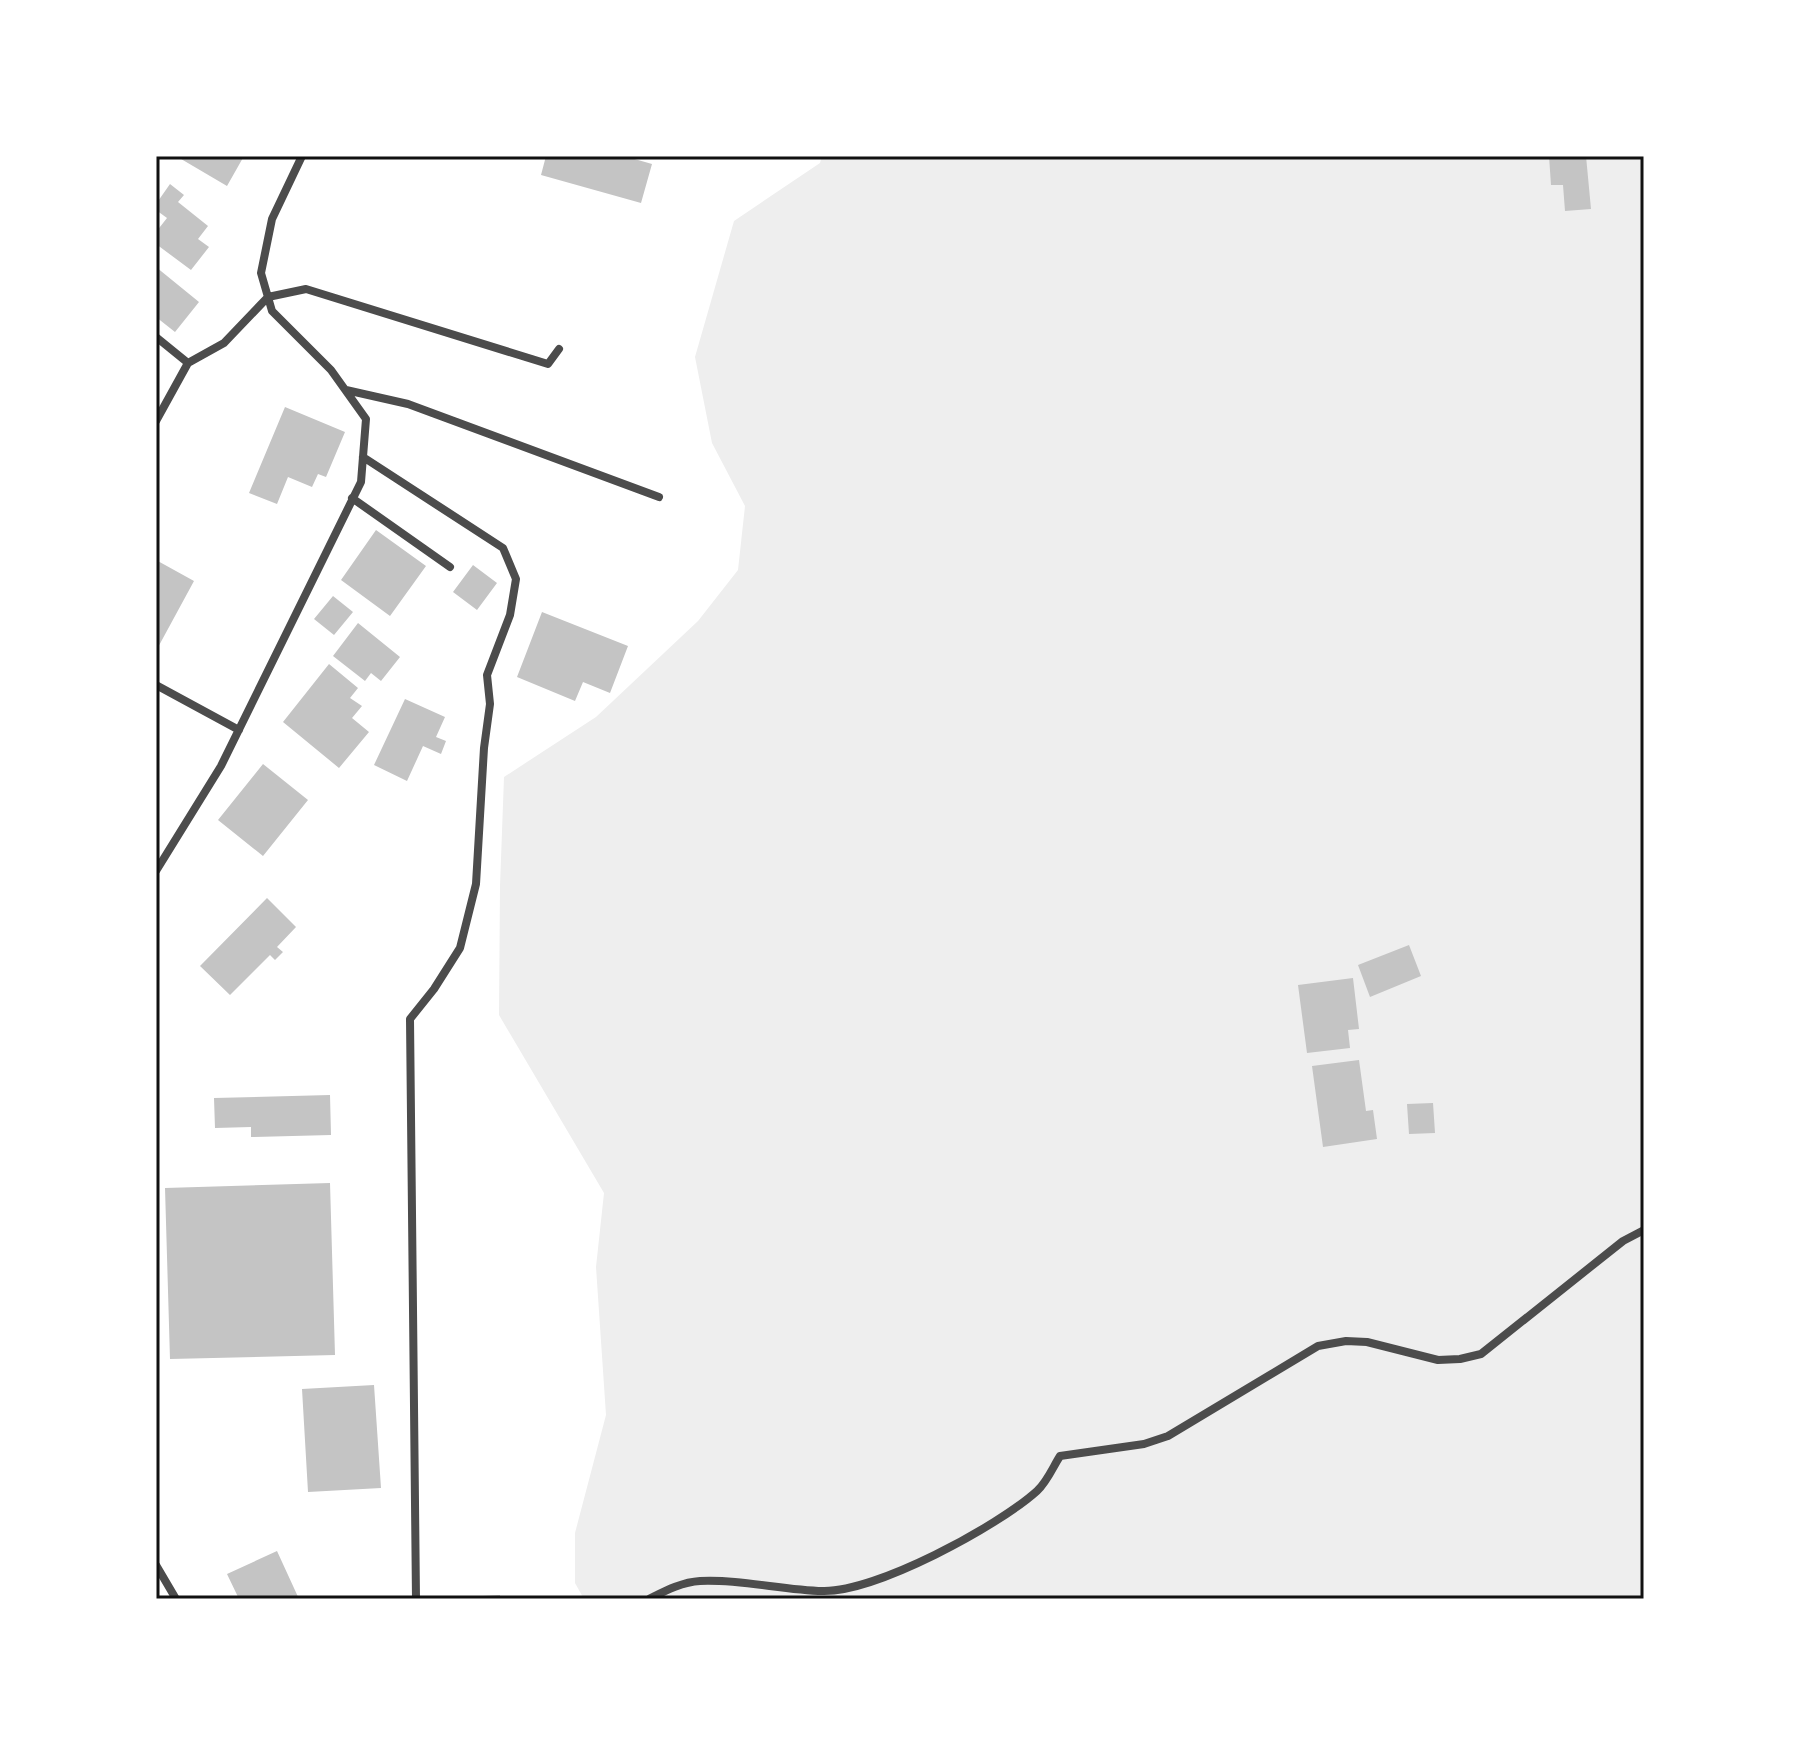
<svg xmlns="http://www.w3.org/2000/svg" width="1800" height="1755" viewBox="0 0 1800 1755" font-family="'Nunito Sans',sans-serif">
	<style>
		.green { fill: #eee }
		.building { fill: #c4c4c4 }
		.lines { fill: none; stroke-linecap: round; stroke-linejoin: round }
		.minor { stroke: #4c4c4c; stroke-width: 8 }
		.neatline { fill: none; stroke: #111; stroke-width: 3 }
	</style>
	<rect width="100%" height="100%" fill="#fff"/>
	<!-- green -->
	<path class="green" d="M822 156H1644V1599H584L575 1583V1533L606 1415 596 1267 604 1193 499 1015 500 886 504 777 596 717 698 621 738 570 745 506 712 443 695 357 734 221 820 163Z"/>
	<!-- building -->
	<path class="building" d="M176 156H244L227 186Z
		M546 156H624L652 164 641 203 541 175Z
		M1549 156H1586L1591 209 1565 211 1563 185H1551Z
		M170 184 184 195 178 202 208 226 198 239 209 247 191 270 156 244V232L167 218 156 210V204Z
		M156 267 199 302 175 332 156 317Z
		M285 407 345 432 326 477 318 474 312 487 288 477 277 504 249 493Z
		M376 530 426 566 390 616 341 580Z
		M156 560 194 581 156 651Z
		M473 565 497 583 477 610 453 592Z
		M333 596 353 612 334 635 314 619Z
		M542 612 628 646 610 693 583 682 575 701 517 677Z
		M358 623 400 657 381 681 371 673 365 681 333 656Z
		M329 664 358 688 350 698 362 706 352 718 369 732 339 768 283 722Z
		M405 699 445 717 436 737 446 741 441 754 423 746 407 781 374 765Z
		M263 764 308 800 263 856 218 820Z
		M267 898 296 927 277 947 283 952 275 960 270 955 230 995 200 966Z
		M1409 945 1421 976 1370 997 1358 965Z
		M1353 978 1359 1029 1348 1030 1350 1048 1307 1053 1298 985Z
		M1359 1060 1366 1111 1373 1110 1377 1139 1323 1147 1312 1066Z
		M330 1095 331 1135 251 1137V1127L215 1128 214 1098Z
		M1433 1103 1435 1133 1409 1134 1407 1104Z
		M330 1183 335 1355 170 1359 165 1188Z
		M374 1385 381 1488 308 1492 302 1389Z
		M277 1551 299 1599H239L227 1574Z
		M500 1595V1599H467L466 1597Z"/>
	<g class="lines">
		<!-- minor -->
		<path class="minor" d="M156 337 188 363
			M346 390 408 404 659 497
			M156 421 188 363 224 343 268 297 306 289 548 364 559 349
			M363 457 503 548 516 579 510 615 487 675 490 704 484 748 476 884 460 948 434 989 410 1019 416 1599
			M352 498 450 567
			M156 685 239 730
			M156 871 221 766 361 482 366 419 331 370 272 311 261 273 272 219 302 156
			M156 1565 176 1599
			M649 1599C665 1591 682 1582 700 1581 741 1579 782 1590 823 1591 876 1592 997 1527 1037 1491 1047 1482 1053 1467 1060 1456L1144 1444 1168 1436 1318 1346 1346 1341 1367 1342 1438 1360 1460 1359 1481 1354 1623 1241 1644 1230"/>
	</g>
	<!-- border -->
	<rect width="1800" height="1755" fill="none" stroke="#ffffff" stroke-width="316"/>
	<rect x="158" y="158" width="1484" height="1439" class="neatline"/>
</svg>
